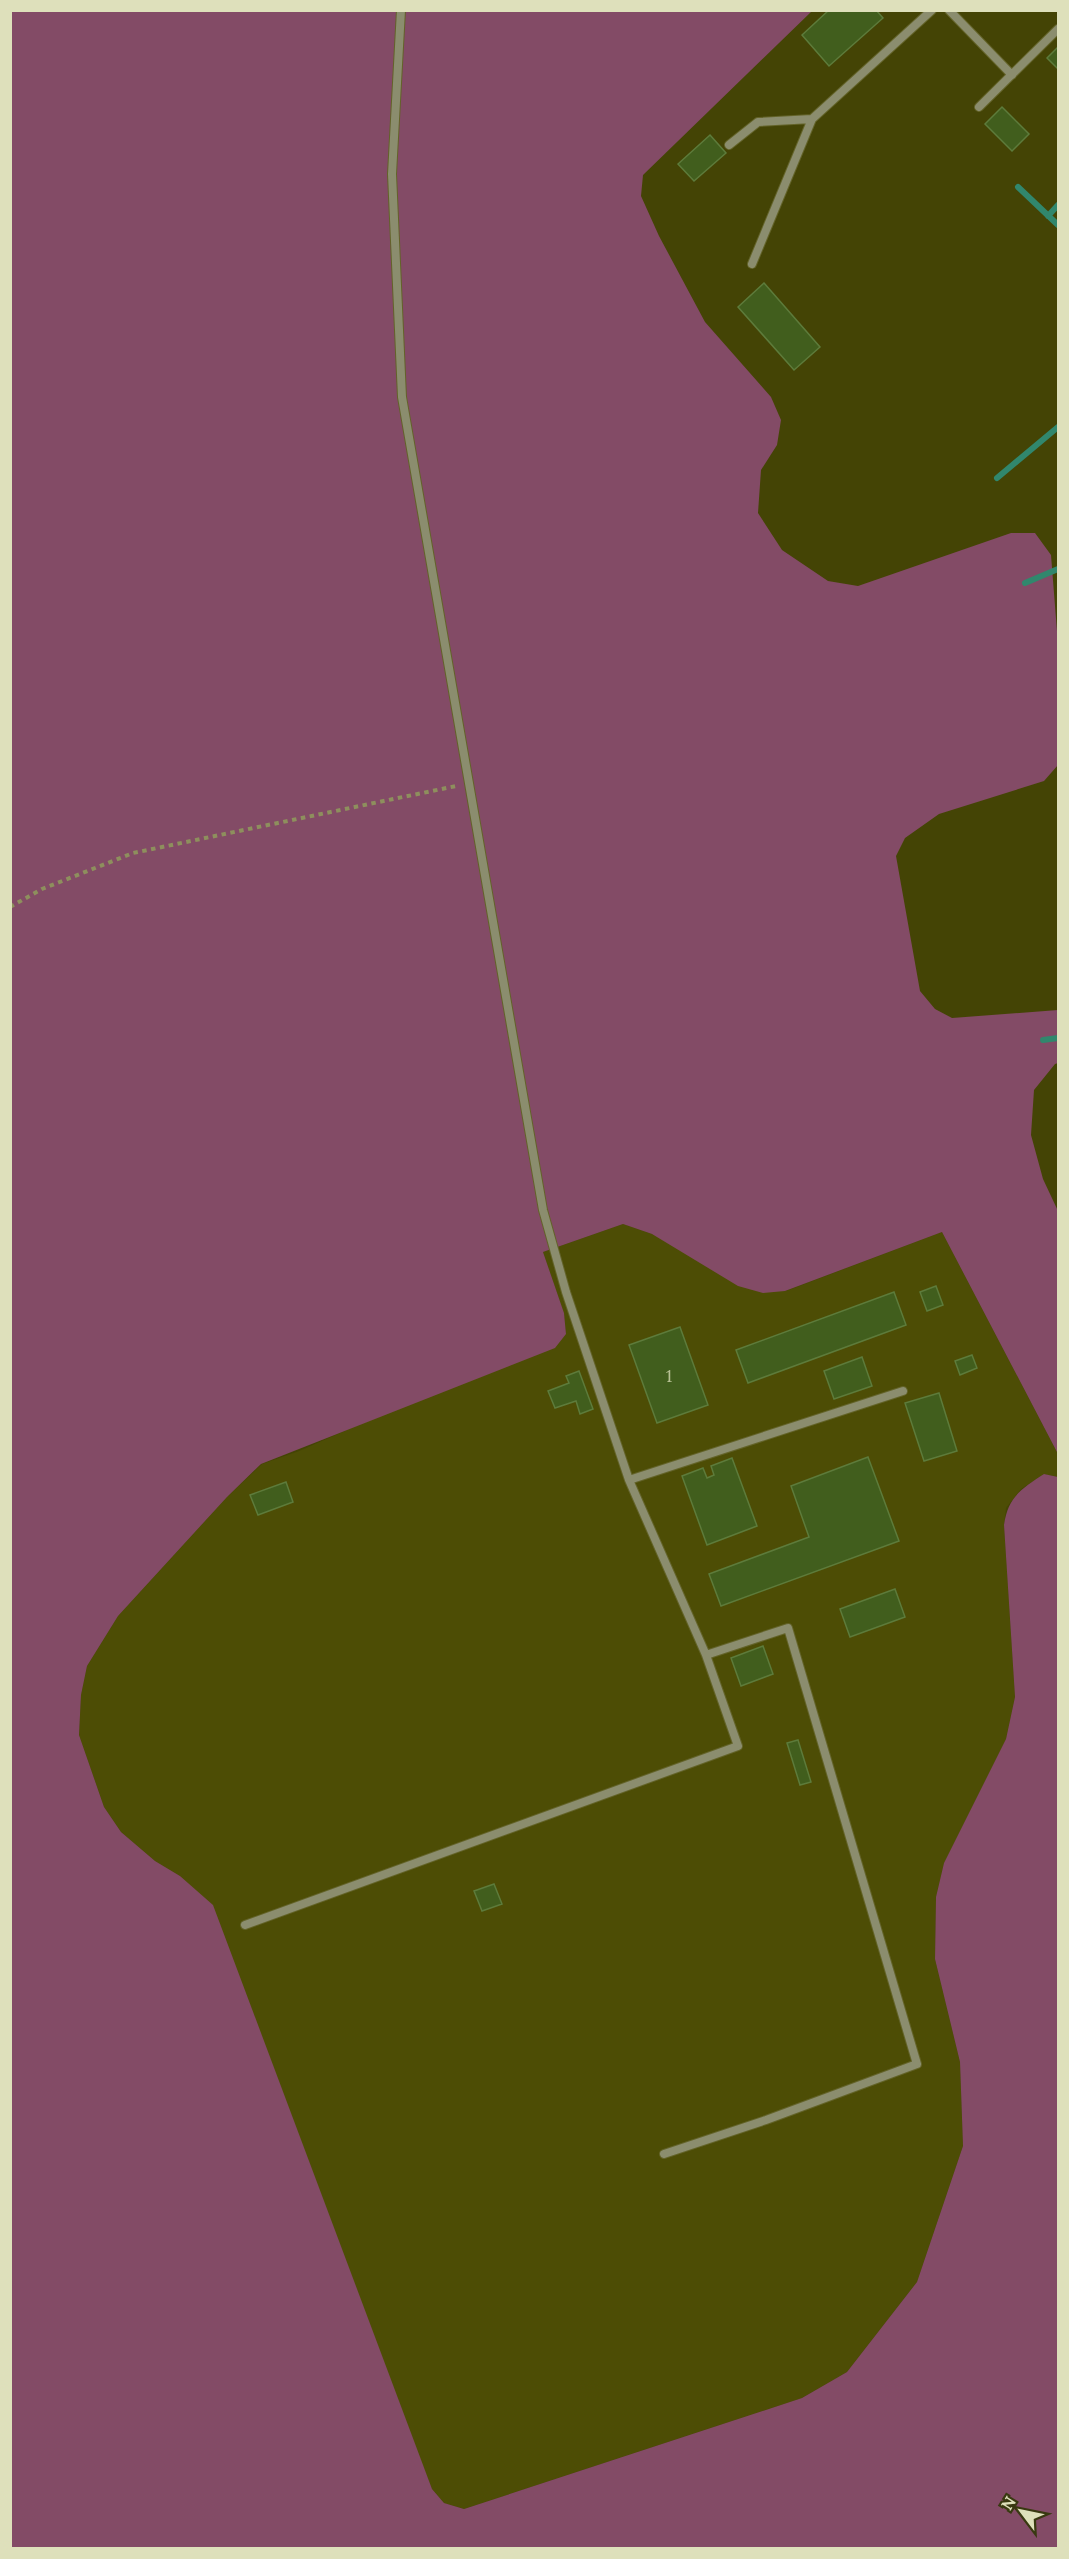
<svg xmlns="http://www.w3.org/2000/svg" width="1069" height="2559" viewBox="0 0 1069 2559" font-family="Lora,serif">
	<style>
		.built { fill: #4d4d05 }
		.green { fill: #834b66 }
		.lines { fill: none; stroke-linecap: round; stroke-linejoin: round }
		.stream { stroke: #31876d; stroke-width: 6 }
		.building { fill: #415e1d; stroke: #5d7b3b; stroke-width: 1.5 }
		.lane-casing { stroke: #636329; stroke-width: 10 }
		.path { stroke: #8e8f5d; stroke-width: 4; stroke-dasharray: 4.5 4.5; stroke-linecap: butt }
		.lane { stroke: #8b8d6e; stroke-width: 8 }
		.labels { text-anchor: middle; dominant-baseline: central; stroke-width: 5; stroke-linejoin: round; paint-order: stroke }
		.number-label { font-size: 18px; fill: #b7c094 }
	</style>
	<rect width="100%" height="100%" fill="#444405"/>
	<!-- built -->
	<path class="built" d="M623 1224 652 1234 786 1291 942 1232 1058 1454V1477L1044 1474 1021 1489 1006 1508 1004 1525 1015 1697 1006 1739 944 1863 936 1897 935 1959 960 2062 963 2146 917 2282 847 2372 802 2398 464 2509 444 2503 432 2489 180 1876 155 1861 121 1832 104 1807 79 1735 81 1695 87 1666 118 1616 227 1497 262 1464 299 1451 566 1334 564 1314 543 1252Z"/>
	<!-- green -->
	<path class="green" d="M10 11H812L643 175 641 196 659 236 705 322 771 397 781 420 777 445 761 470 758 513 782 550 828 581 858 586 1011 533H1035L1051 555 1058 644V765L1044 781 939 814 905 838 896 856 920 991 935 1009 952 1018 1058 1010V1063L1055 1064 1034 1090 1031 1135 1043 1179 1058 1211V1454L942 1232 785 1291 763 1293 738 1286 652 1234 623 1224 543 1252 564 1313 566 1334 555 1348 261 1464 227 1497 118 1616 87 1666 81 1695 79 1735 104 1807 121 1832 155 1861 180 1876 213 1905 432 2489 444 2503 464 2509 802 2398 847 2372 917 2282 963 2146 960 2062 935 1959 936 1897 944 1863 1006 1739 1015 1697 1004 1525C1008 1497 1021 1489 1044 1474L1058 1477V2548H11Z"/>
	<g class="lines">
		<!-- stream -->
		<path class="stream" d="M1018 187 1058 225
			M1048 216 1058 205
			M997 478 1058 427
			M1025 583 1058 569
			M1043 1040 1058 1038"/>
	</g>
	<!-- building -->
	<path class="building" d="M829 10H876L883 18 829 66 802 35Z
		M1058 47V69L1047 58Z
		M1002 107 1029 134 1012 151 985 124Z
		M710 135 726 153 694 181 678 164Z
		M764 283 820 347 794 370 738 307Z
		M936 1286 943 1305 927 1311 920 1292Z
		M894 1292 906 1325 748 1383 736 1350Z
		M680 1327 708 1405 657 1423 629 1345Z
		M972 1355 977 1368 960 1375 955 1361Z
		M862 1357 872 1386 834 1399 824 1371Z
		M579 1371 593 1409 580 1414 576 1401 555 1408 548 1391 569 1383 566 1376Z
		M939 1393 957 1451 924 1461 905 1403Z
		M868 1457 899 1541 721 1606 709 1574 809 1537 791 1486Z
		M732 1458 757 1526 707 1545 682 1476 703 1468 707 1478 714 1475 711 1466Z
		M286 1482 293 1502 258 1515 250 1495Z
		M895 1589 905 1617 850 1637 840 1609Z
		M763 1646 773 1674 741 1686 731 1658Z
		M798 1740 811 1782 800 1785 787 1743Z
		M494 1884 502 1904 482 1911 474 1891Z"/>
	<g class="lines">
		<defs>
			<path id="lane" d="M949 10 1012 75
				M979 107 1058 29
				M812 119 932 10
				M729 145 758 122 812 119 752 264
				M629 1480 903 1391
				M245 1925 738 1746 706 1655 629 1480 566 1292 543 1210 402 397 392 174 401 10
				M664 2154 766 2120 917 2064 788 1628 706 1655"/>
		</defs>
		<!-- lane casing -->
		<use href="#lane" class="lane-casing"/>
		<!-- path -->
		<path class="path" d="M10 907 42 889 133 853 456 786"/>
		<!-- lane -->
		<use href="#lane" class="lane"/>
	</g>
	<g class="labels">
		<!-- number labels -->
		<g class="number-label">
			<text x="669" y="1375">1</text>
		</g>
	</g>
	<!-- border -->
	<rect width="1069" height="2559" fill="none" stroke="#dee0bb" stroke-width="24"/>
	<!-- north arrow -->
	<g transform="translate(1021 2511) rotate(302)" stroke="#393911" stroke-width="4.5" paint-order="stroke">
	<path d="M0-4.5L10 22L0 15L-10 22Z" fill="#dee0bb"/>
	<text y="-9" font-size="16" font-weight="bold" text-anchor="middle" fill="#dee0bb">N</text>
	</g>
</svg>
